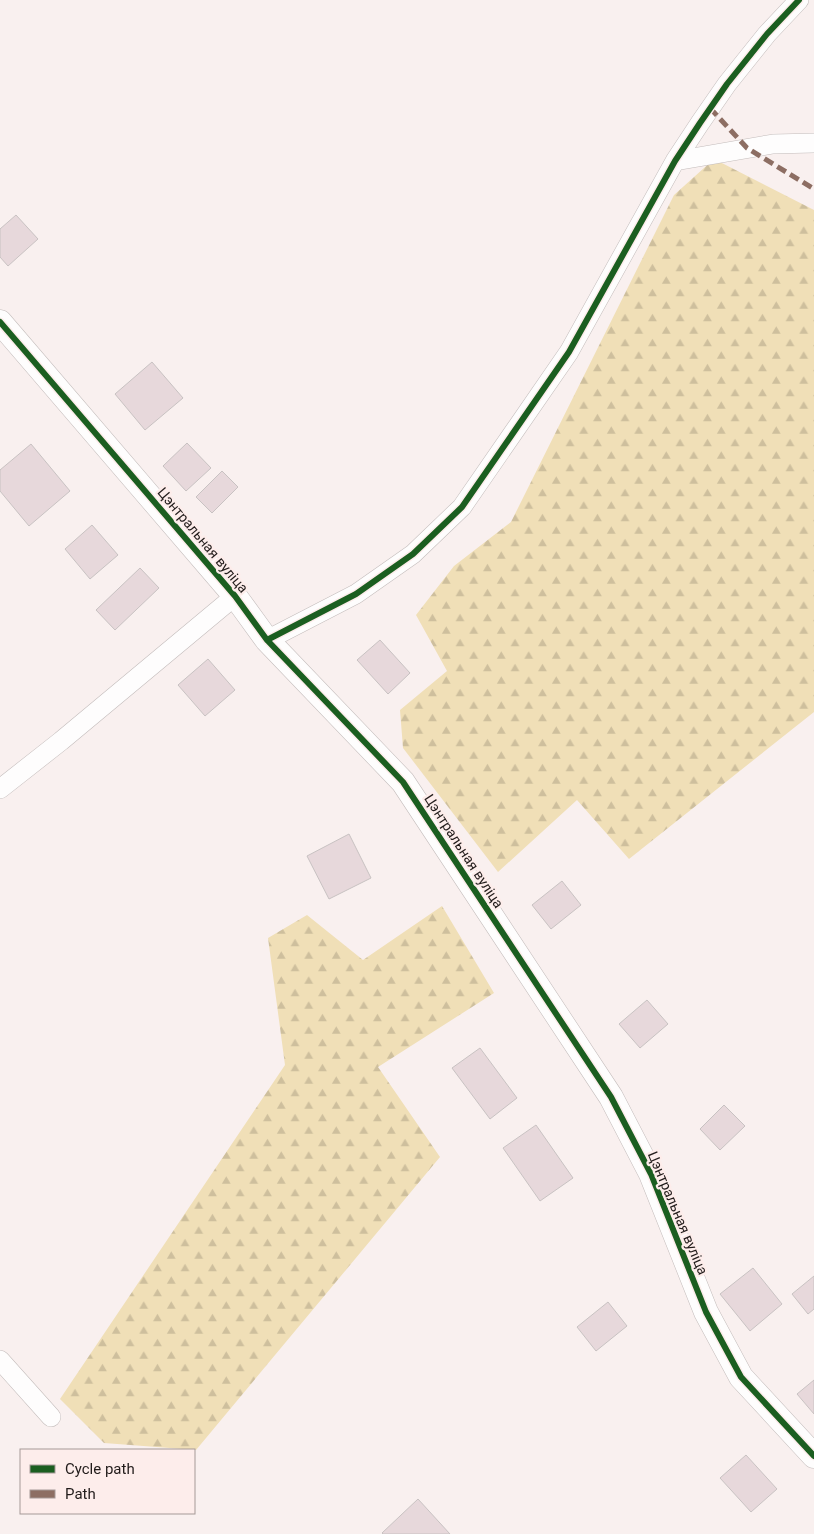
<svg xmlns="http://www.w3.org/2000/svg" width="814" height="1534" viewBox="0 0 814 1534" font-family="Roboto,sans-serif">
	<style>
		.forest { fill: url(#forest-firs) }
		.building { fill: #e7d8db; stroke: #c8c2c2 }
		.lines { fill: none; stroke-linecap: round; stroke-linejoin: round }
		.minor-casing { stroke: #c3bcbb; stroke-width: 20 }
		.tertiary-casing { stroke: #c3bcbb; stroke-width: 25 }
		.minor { stroke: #fefdfd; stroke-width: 19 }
		.tertiary { stroke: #fefdfd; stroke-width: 24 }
		.quiet { stroke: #8d6e63; stroke-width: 5; stroke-dasharray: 10 5; stroke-linecap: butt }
		.cycleway-casing { stroke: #fdedeb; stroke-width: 9 }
		.cycleway { stroke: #1b5e20; stroke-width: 6 }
		.labels { text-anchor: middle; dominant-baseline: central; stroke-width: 4.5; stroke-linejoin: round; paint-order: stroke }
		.street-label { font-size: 14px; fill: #211b1a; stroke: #fdedeb }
	</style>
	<defs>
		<pattern id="forest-firs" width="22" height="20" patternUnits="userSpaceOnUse" patternTransform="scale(1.25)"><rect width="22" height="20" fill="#f0dfb7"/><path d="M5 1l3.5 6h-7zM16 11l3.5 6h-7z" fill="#cebf9d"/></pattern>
	</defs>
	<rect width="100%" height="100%" fill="#f9f0ef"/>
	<!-- forest -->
	<path class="forest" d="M714 159 814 210V712L629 859 577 800 498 872 403 748 400 710 447 671 416 615 454 566 511 522 674 195Z
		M442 906 494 993 378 1067 440 1157 196 1450 104 1443 60 1399 285 1065 268 938 307 915 363 960Z"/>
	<!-- building -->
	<path class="building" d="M16 215 38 239 8 266 0 257V229Z
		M152 362 183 398 145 430 115 394Z
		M187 443 211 468 186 491 163 466Z
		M31 444 70 491 29 526 0 491V470Z
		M222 471 238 487 212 513 196 497Z
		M92 525 118 555 90 579 65 549Z
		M140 568 159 588 115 630 96 610Z
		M380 640 410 673 388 694 357 660Z
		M208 659 235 690 205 716 178 685Z
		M349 834 371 878 329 899 307 856Z
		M562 881 581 905 551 929 532 905Z
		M647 1000 668 1024 640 1048 619 1024Z
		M480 1048 517 1098 490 1119 452 1068Z
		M724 1105 745 1126 720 1150 700 1129Z
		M536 1125 573 1178 540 1201 503 1148Z
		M753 1268 782 1304 750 1331 720 1294Z
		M814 1276V1309L808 1314 792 1294Z
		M608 1302 627 1326 596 1351 577 1327Z
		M814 1380V1414L797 1394Z
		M746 1455 777 1489 751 1512 720 1478Z
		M418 1499 450 1534H383L382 1533Z"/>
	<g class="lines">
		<defs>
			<path id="minor" d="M675 161 773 144 814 143
				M267 640 356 594 413 554 462 507 569 352 675 161 700 123 727 84 767 34 799 0
				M0 789 61 741 235 596
				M0 1360 51 1417"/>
			<path id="tertiary" d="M0 322 235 596 267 640 403 782 611 1097 651 1174 706 1312 741 1377 814 1456"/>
		</defs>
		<!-- minor casing -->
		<use href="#minor" class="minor-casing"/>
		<!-- tertiary casing -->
		<use href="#tertiary" class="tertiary-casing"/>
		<!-- minor -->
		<use href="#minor" class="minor"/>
		<!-- tertiary -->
		<use href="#tertiary" class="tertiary"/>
		<!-- quiet -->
		<path class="quiet" d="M710 108 747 148 814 189"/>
		<defs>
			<path id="cycleway" d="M0 322 235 596 267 640 403 782 611 1097 651 1174 706 1312 741 1377 814 1456
				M267 640 356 594 413 554 462 507 569 352 675 161 700 123 727 84 767 34 799 0"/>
		</defs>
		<!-- cycleway casing -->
		<use href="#cycleway" class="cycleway-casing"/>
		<!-- cycleway -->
		<use href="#cycleway" class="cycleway"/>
	</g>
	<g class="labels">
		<!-- street labels -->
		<g class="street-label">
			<text transform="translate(203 540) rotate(50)">Цэнтральная вуліца</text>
			<text transform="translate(464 851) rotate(57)">Цэнтральная вуліца</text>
			<text transform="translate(678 1213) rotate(67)">Цэнтральная вуліца</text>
		</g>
	</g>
	<!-- legend -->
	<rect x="20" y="1449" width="175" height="65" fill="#fdedeb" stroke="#a59997"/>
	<rect x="30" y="1465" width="25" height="8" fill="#1b5e20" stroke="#a59997"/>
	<text x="65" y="1474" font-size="15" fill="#211b1a">Cycle path</text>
	<rect x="30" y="1490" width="25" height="8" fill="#8d6e63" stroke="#a59997"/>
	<text x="65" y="1499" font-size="15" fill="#211b1a">Path</text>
</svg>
